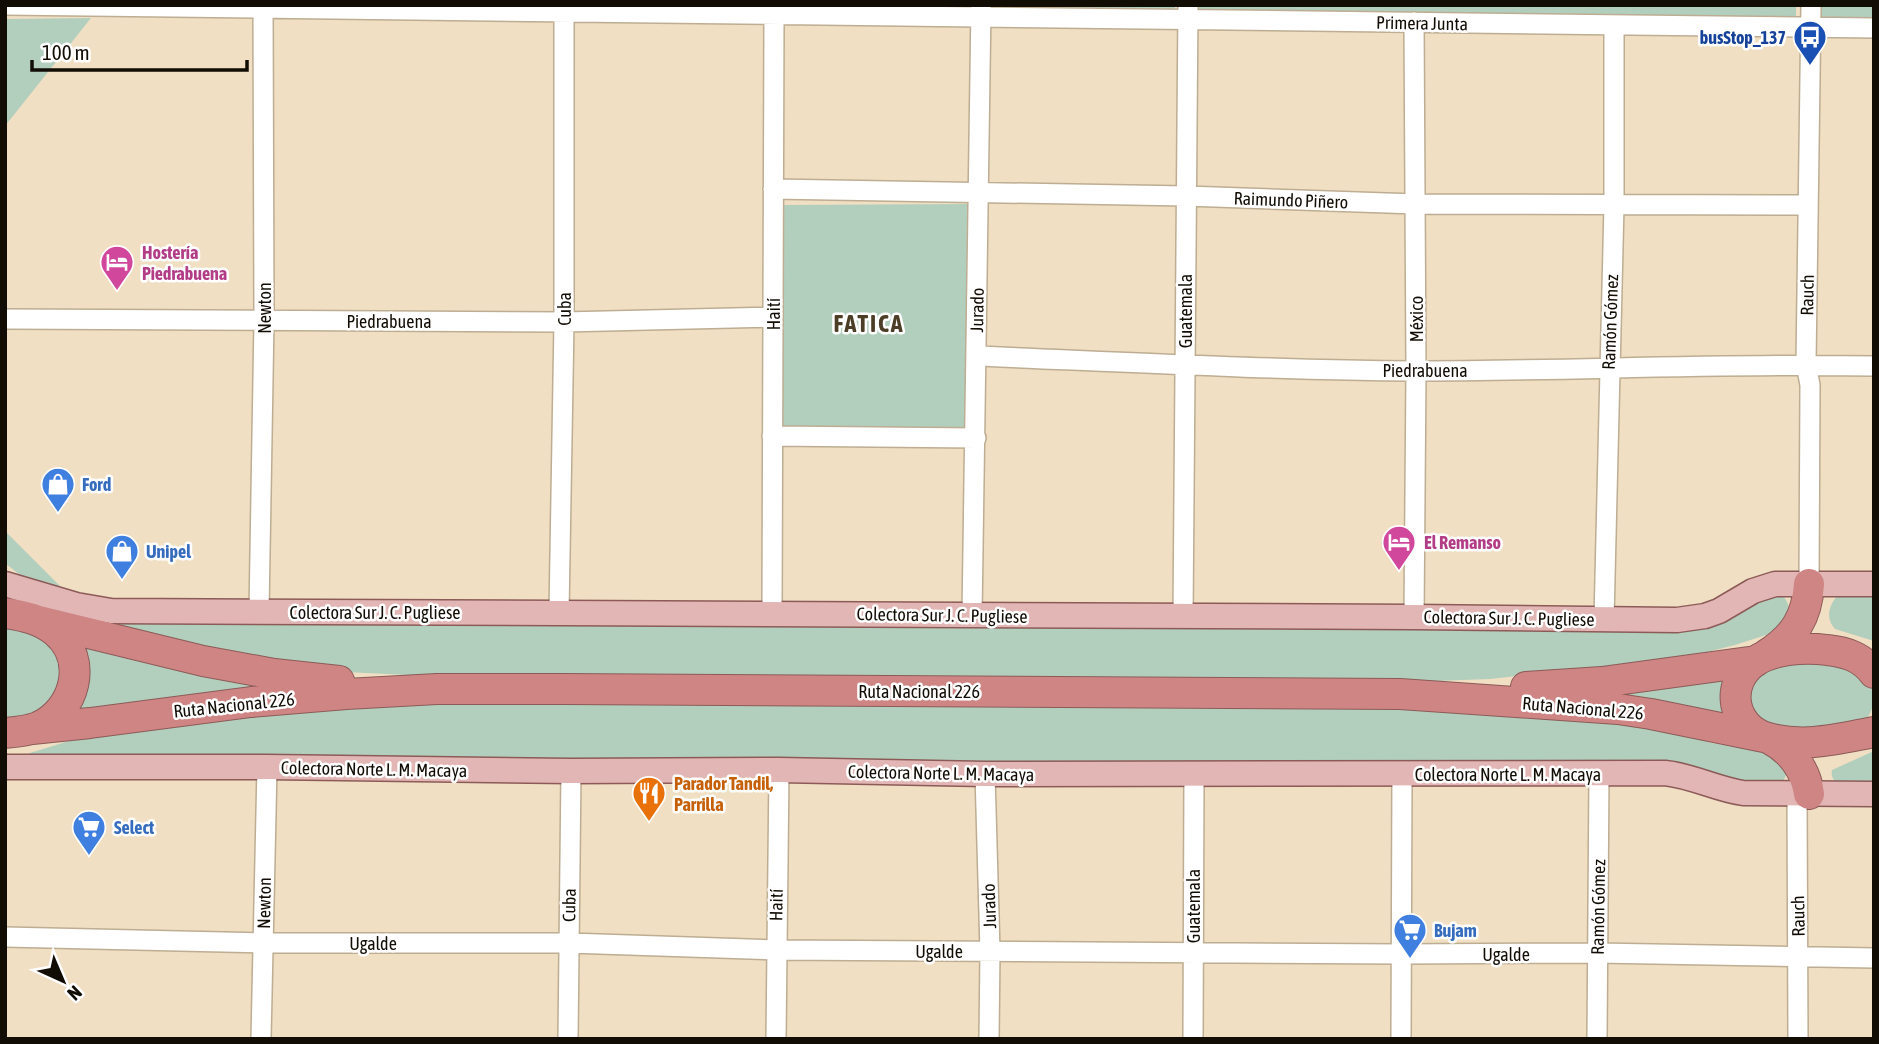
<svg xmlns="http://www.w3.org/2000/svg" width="1879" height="1044" viewBox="0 0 1879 1044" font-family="'Asap Condensed',sans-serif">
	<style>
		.green { fill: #b2cfbe }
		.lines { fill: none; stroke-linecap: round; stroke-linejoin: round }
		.minor-casing { stroke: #bdad92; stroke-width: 22 }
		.major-casing { stroke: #8c5b57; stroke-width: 27 }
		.highway-casing { stroke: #8c5b57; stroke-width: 32 }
		.minor { stroke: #fff; stroke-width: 19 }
		.major { stroke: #e2b6b5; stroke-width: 24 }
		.highway { stroke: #ce8584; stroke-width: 30 }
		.labels { text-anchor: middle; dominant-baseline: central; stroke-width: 5; stroke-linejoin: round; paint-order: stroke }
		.street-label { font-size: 18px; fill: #110c04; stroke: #fff }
		.transit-label { font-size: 18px; font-weight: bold; fill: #164399; stroke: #fff; text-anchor: end }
		.hotel-label { font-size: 18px; font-weight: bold; fill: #b23c85; stroke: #fff; text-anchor: start }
		.shop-label { font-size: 18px; font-weight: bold; fill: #366cbe; stroke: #fff; text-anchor: start }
		.food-label { font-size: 18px; font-weight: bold; fill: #c56008; stroke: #fff; text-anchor: start }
		.district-label { font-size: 24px; font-weight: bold; letter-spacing: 2px; fill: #4c3e26; stroke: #fff }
	</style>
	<rect width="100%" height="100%" fill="#f0dfc3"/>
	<!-- green -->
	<path class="green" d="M989 5H1175V11L989 9Z
		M1196 5H1796V17L1195 12Z
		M1817 5H1874V18H1817Z
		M91 18 5 126V19Z
		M967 204 966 427H781L782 205Z
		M5 531 65 591 26 580 5 563Z
		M1874 593V641L1835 629C1825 618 1829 606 1837 596Z
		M1760 594 1783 596C1789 603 1789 608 1790 616L1783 626 1766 635 1735 645 1683 658 1490 679 1329 685 452 677 344 672 277 663 122 628 96 617 1666 626Z
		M5 623 49 637 66 670 53 706 5 725Z
		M78 642 326 685 73 710Z
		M1841 661 1872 684C1876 697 1874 710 1865 721L1804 733 1756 720 1746 685 1765 665Z
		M1736 667V727L1513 691Z
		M435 699 1400 706 1552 715 1674 731 1711 743 1759 750 1778 757 1788 770 1783 782 24 758 30 753 72 740 140 727Z
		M1874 751V786C1860 785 1828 790 1832 770Z"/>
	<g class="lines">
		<defs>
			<path id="minor" d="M5 5 1874 28
				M1414 22 1416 371 1414 617
				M773 189 1186 196 1416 204 1808 205
				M5 319 564 322 773 317
				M977 356C1123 362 1270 370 1417 371 1569 371 1722 363 1874 366
				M772 436 976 438
				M1809 584 1810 385 1806 364 1811 5
				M259 611 264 320 263 5
				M559 612 564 322V5
				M772 613 774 15
				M972 616 981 5
				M1183 617 1188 5
				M1604 619 1614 205V26
				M985 774 990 951 989 1039
				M1797 793 1798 1039
				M5 937 263 943H569L776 950 1402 954 1597 953 1874 958
				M261 1039 267 767
				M568 1039 571 771
				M776 1039 779 770
				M1193 1039 1194 773
				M1401 1039 1402 773
				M1597 1039 1599 774"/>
			<path id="major" d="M5 584 76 605 111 611 1414 617 1677 620 1705 616 1719 611 1753 591 1775 584H1874
				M5 767H267L571 771 779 770 985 774 1665 773C1693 776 1716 789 1743 793L1874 794"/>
			<path id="highway" d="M5 613C24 616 41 619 56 632 89 660 75 711 38 727 28 731 16 732 5 733
				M39 621 203 661 274 674 339 681
				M1766 655C1794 637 1807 618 1809 584
				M1874 673C1862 657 1846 652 1827 650 1805 647 1773 649 1754 662 1724 684 1732 728 1768 738 1805 748 1837 739 1874 732
				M1526 687 1602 682 1756 661
				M32 729 90 723 251 702 346 694 437 689H564L1400 694 1618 709 1651 714 1764 737
				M1770 739C1791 750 1806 770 1809 794"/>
		</defs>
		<!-- minor casing -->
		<use href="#minor" class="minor-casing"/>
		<!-- major casing -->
		<use href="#major" class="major-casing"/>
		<!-- highway casing -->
		<use href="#highway" class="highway-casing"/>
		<!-- minor -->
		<use href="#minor" class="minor"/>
		<!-- major -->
		<use href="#major" class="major"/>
		<!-- highway -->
		<use href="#highway" class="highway"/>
	</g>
	<!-- icons -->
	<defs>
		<symbol id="bus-pin" viewBox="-11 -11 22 30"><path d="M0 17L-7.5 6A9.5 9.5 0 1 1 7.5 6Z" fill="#1a4fb4" stroke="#fff"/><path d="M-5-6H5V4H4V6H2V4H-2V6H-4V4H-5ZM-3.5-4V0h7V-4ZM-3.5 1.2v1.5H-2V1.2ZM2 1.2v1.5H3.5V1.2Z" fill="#fff"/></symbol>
		<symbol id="hotel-pin" viewBox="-11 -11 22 30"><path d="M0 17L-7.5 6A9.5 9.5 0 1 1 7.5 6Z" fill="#d1479c" stroke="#fff"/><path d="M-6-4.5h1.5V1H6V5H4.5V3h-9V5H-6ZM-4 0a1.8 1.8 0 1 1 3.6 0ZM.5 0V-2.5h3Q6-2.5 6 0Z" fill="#fff"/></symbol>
		<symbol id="shop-pin" viewBox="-11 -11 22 30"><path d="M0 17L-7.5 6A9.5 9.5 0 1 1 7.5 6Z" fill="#3f7fe0" stroke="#fff"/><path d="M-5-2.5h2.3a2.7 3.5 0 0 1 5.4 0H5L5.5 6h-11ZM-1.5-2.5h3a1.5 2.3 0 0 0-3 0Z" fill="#fff"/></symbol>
		<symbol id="restaurant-pin" viewBox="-11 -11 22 30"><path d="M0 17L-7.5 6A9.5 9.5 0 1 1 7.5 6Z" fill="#e8710a" stroke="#fff"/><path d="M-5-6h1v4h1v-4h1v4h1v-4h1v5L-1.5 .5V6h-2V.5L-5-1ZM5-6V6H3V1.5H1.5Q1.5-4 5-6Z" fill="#fff"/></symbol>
		<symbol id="supermarket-pin" viewBox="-11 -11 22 30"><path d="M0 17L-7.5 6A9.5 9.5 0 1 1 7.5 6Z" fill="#3f7fe0" stroke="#fff"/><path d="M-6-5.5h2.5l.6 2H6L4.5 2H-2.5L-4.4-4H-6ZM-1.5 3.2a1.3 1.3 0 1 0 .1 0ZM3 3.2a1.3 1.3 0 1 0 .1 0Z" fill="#fff"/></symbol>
	</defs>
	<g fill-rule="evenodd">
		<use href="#bus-pin" x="1791" y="18" width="38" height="52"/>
		<use href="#hotel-pin" x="98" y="243" width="38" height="52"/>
		<use href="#shop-pin" x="39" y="465" width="38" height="52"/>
		<use href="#hotel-pin" x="1380" y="523" width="38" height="52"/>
		<use href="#shop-pin" x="103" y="532" width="38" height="52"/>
		<use href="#restaurant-pin" x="630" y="774" width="38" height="52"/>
		<use href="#supermarket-pin" x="70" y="808" width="38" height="52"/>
		<use href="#supermarket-pin" x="1391" y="911" width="38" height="52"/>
	</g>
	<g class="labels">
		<!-- street labels -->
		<g class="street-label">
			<text transform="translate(1422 23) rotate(1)">Primera Junta</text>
			<text transform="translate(1291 200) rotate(2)">Raimundo Piñero</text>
			<text transform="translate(1807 295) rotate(-89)">Rauch</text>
			<text transform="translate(264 308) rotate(-90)">Newton</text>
			<text transform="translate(564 309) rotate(-90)">Cuba</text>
			<text transform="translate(977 310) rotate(-89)">Jurado</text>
			<text transform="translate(1185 311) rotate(-90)">Guatemala</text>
			<text transform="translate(773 314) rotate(-90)">Haití</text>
			<text transform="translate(1416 319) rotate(-90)">México</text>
			<text x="389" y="321">Piedrabuena</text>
			<text transform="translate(1610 322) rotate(-88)">Ramón Gómez</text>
			<text x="1425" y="370">Piedrabuena</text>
			<text x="375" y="612">Colectora Sur J. C. Pugliese</text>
			<text transform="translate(942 615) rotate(1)">Colectora Sur J. C. Pugliese</text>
			<text transform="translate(1509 618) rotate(1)">Colectora Sur J. C. Pugliese</text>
			<text x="919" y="691">Ruta Nacional 226</text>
			<text transform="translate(234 705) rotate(-6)">Ruta Nacional 226</text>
			<text transform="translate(1583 708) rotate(5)">Ruta Nacional 226</text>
			<text transform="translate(374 769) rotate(1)">Colectora Norte L. M. Macaya</text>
			<text transform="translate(941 773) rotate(1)">Colectora Norte L. M. Macaya</text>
			<text x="1508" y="774">Colectora Norte L. M. Macaya</text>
			<text transform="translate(264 903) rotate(-89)">Newton</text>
			<text transform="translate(569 905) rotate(-89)">Cuba</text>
			<text transform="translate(776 905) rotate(-89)">Haití</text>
			<text transform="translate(989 906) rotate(-92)">Jurado</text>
			<text transform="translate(1193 906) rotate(-90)">Guatemala</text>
			<text transform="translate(1598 907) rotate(-89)">Ramón Gómez</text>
			<text transform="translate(1798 916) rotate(-91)">Rauch</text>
			<text x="373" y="943">Ugalde</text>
			<text x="939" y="951">Ugalde</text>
			<text x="1506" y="954">Ugalde</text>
		</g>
		<!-- transit labels -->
		<g class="transit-label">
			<text x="1786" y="37">busStop_137</text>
		</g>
		<!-- hotel labels -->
		<g class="hotel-label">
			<text x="142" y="252">Hostería<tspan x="142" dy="21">Piedrabuena</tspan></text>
			<text x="1424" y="542">El Remanso</text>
		</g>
		<!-- shop labels -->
		<g class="shop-label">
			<text x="82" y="484">Ford</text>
			<text x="146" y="551">Unipel</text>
			<text x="114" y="827">Select</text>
			<text x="1434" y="930">Bujam</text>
		</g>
		<!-- food labels -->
		<g class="food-label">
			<text x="674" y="783">Parador Tandil,<tspan x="674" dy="21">Parrilla</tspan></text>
		</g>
		<!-- district labels -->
		<g class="district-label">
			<text x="869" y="323">FATICA</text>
		</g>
	</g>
	<!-- border -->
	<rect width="1879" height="1044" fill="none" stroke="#110c04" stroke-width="14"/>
	<!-- north arrow -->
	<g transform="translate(63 981) rotate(136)" stroke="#ffffff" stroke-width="5" paint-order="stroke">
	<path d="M0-5L12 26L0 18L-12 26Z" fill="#110c04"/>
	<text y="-10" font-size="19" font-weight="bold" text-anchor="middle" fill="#110c04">N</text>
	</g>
	<!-- scale -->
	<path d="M32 60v10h215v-10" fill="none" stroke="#110c04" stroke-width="3.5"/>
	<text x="42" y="60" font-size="21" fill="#110c04" stroke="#ffffff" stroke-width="5" paint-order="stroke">100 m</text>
</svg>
